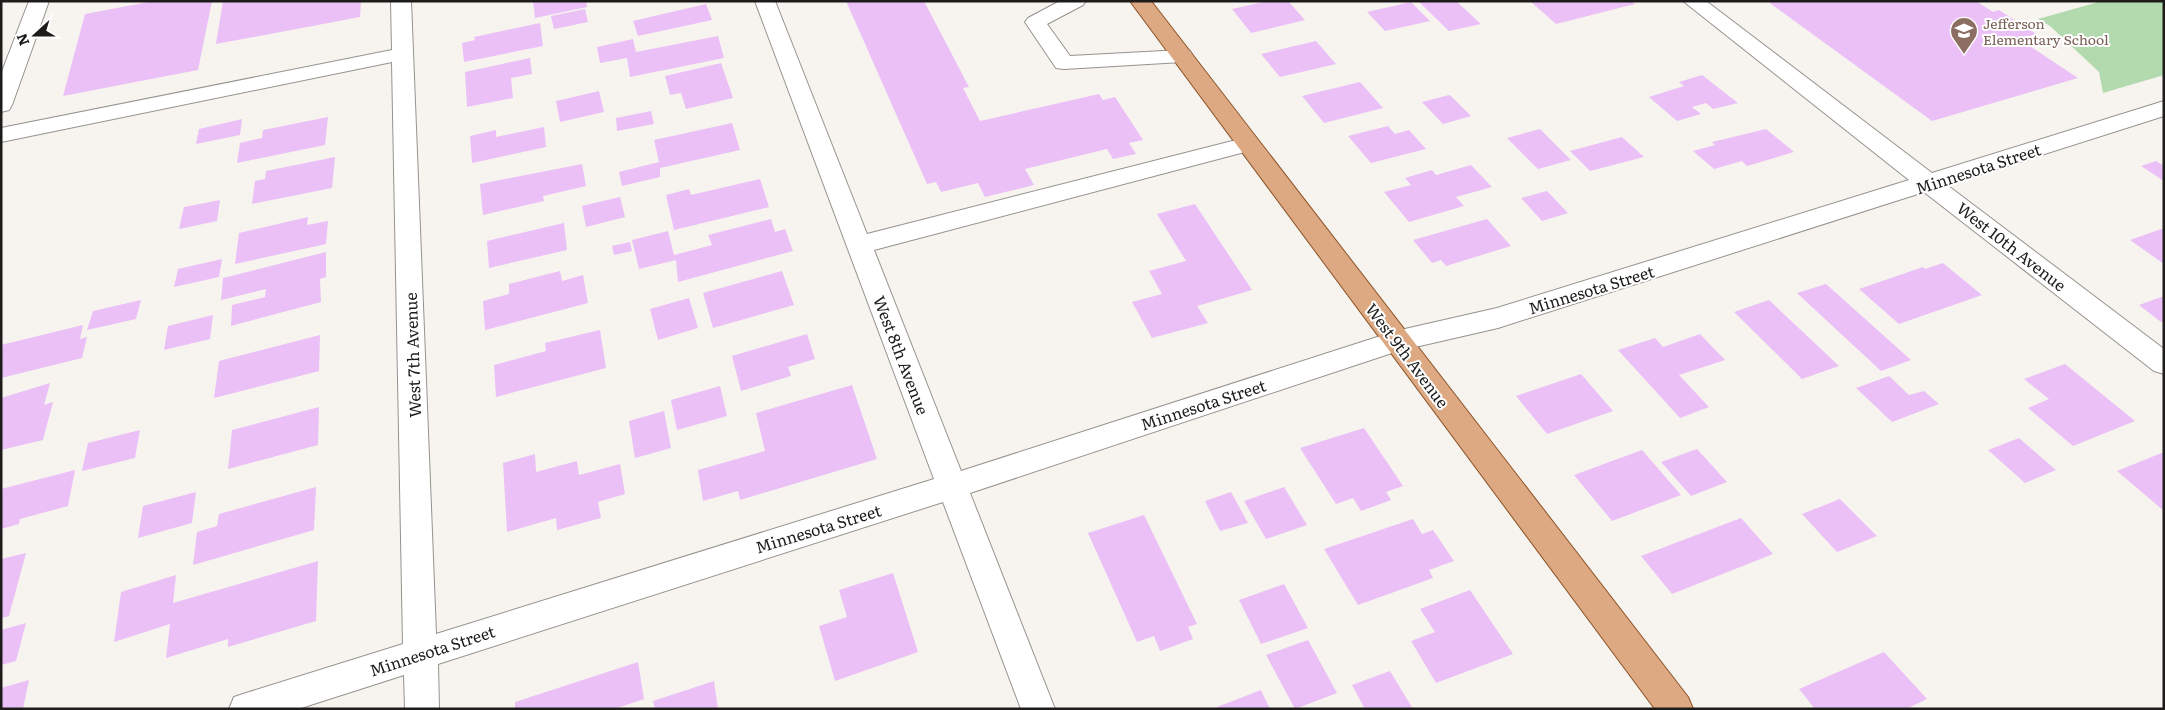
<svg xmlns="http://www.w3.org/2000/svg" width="2165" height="710" viewBox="0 0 2165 710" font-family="Literata,serif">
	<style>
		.green { fill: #b3daae }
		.building { fill: #ebc0f7 }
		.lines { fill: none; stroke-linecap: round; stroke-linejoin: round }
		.minor-casing { stroke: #96938e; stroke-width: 2 }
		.major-casing { stroke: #8b5327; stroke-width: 2 }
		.minor { fill: #fff; fill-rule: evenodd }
		.major { fill: #dda982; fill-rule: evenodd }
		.labels { text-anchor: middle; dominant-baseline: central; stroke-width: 4; stroke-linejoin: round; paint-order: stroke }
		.far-education-label { font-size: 14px; fill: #785e54; stroke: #fff; text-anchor: start }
		.street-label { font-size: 16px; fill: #1d1c1a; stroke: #fff }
	</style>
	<rect width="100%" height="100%" fill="#f7f4ef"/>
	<!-- green -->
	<path class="green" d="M2102 1H2164V75L2103 93 2099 72 2050 26 2038 19Z"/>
	<!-- building -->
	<path class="building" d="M154 1H212L198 70 63 96 85 14Z
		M223 1H361L360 17 216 44Z
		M533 1H586L587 7 535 18Z
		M846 1H924L969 87 963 88 980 121 1099 94 1103 100 1115 97 1143 140 1129 143 1136 154 1113 159 1107 149 1025 169 1034 185 985 197 978 183 941 192 936 182 927 184Z
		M1268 1H1288L1305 20 1251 33 1232 9Z
		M1418 1H1456L1481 24 1449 31Z
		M1530 1H1631L1635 4 1556 24Z
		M1767 1H1976L1993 12 1999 10 2036 34 2019 39 2078 78 1932 121Z
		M1411 2 1430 21 1385 31 1367 12Z
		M706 4 712 20 638 36 633 21Z
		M585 9 588 22 554 29 551 16Z
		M540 23 543 46 464 62 462 43 475 40 474 37Z
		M718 36 724 58 630 77 627 58 600 63 597 47 633 39 636 52Z
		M1316 41 1336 64 1280 77 1261 54Z
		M530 58 532 74 511 78 513 98 467 107 465 72Z
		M721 63 733 98 686 109 681 93 670 95 665 76Z
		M1702 75 1738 103 1713 109 1706 103 1692 107 1701 114 1677 121 1649 97 1684 86 1679 82Z
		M1360 82 1383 108 1324 123 1302 96Z
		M599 91 604 112 560 122 556 101Z
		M1449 95 1451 96 1471 116 1443 124 1422 102Z
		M651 111 654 124 617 131 616 118Z
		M328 117 325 145 237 163 240 143 262 138 263 130Z
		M242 119 240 135 196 144 199 129Z
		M732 123 740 150 660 168V177L622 186 619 172 659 162 654 140Z
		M1388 126 1395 134 1409 130 1426 149 1371 163 1348 136Z
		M544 127 546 147 472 163 470 136 496 130V137Z
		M1540 129 1571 160 1538 169 1507 138Z
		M1766 129 1794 152 1747 166 1742 161 1714 169 1693 151 1715 145 1712 142Z
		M1622 137 1644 157 1590 171 1570 151Z
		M335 157 332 188 252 204 255 181 265 179 266 171Z
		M2156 161 2164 166V181L2141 166Z
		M582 164 586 186 543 196 544 201 483 215 480 184Z
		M1471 165 1492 187 1456 197 1464 206 1409 222 1384 192 1411 185 1405 178 1432 170 1436 175Z
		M760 179 769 207 674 230 666 195 689 189 691 195Z
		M1547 191 1568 213 1542 221 1521 198Z
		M620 197 625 217 586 227 582 206Z
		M220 200 217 221 179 229 184 207Z
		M1195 204 1252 290 1197 306 1208 323 1152 338 1132 302 1162 294 1149 271 1186 261 1157 214Z
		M308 217 307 225 328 221 326 244 235 264 239 233Z
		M771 219 775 232 785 229 793 251 678 282 676 260 639 269 632 240 668 231 674 255 712 245 708 235Z
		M1487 219 1511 246 1446 266 1441 260 1432 263 1413 240Z
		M564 223 567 250 489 268 487 241Z
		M2164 228V264L2130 240Z
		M630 242 632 251 614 255 612 246Z
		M326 252V277L320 279 321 302 231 326 232 305 265 297 266 289 221 300 223 278Z
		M222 259 219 277 174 287 178 269Z
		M1943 263 1982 295 1899 324 1859 289 1923 267 1925 269Z
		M560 271 562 281 583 275 588 303 485 330 483 301 509 294V284Z
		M782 271 794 305 713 328 703 293Z
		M1826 284 1911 360 1881 371 1797 293Z
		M2164 296V321L2161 322 2139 305Z
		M689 298 698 328 658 340 650 309Z
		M141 300 136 319 87 330 93 311Z
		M1769 300 1839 366 1802 379 1734 312Z
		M213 315 210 339 164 350 168 326Z
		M83 325 80 339 87 337 82 358 1 378V345Z
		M600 330 606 368 496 397 494 365 546 351 545 343Z
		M807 334 815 359 788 367 791 376 741 391 732 356Z
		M1700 334 1725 360 1679 375 1709 407 1680 418 1618 350 1655 338 1663 347Z
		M320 335 319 371 214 398 219 361Z
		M2065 364 2135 421 2073 446 2028 408 2049 399 2024 379Z
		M1581 374 1613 411 1547 434 1516 396Z
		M1889 376 1909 395 1924 391 1939 404 1892 422 1856 388Z
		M50 383 44 405 53 402 43 440 1 450V398Z
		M852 385 877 459 740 500 738 491 703 501 698 470 765 451 756 413Z
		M720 386 727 416 677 430 671 400Z
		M319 407 318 445 228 469 232 430Z
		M664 411 671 448 635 458 629 421Z
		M1364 428 1403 486 1386 492 1391 500 1361 511 1353 498 1336 504 1300 448Z
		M140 430 135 458 82 471 88 443Z
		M2019 438 2056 470 2025 483 1988 450Z
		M1697 449 1727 482 1691 496 1661 462Z
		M1642 450 1681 495 1612 521 1574 475Z
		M2164 452V511L2117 471Z
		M535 454 536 472 577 461 579 475 620 464 625 494 598 502 601 518 557 530 556 518 507 532 503 463Z
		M75 470 68 506 20 519 19 524 1 529V489Z
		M316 487 314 530 193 565 197 532 217 526 219 514Z
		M1284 487 1307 525 1266 539 1244 501Z
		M196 492 192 523 138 538 143 506Z
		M1231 492 1248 523 1220 531 1205 501Z
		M1840 499 1877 536 1837 552 1802 514Z
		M1144 515 1197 624 1188 627 1193 639 1160 651 1154 636 1137 642 1088 533Z
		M1741 518 1773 554 1672 594 1641 556Z
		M1413 519 1422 534 1433 530 1454 561 1429 570 1433 578 1358 605 1324 549Z
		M26 553 9 616 1 618V559Z
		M318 561 316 621 228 647V639L166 658 170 624 114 642 121 592 176 575 173 603Z
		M893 573 918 652 835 681 819 626 847 617 839 590Z
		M1284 584 1308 628 1261 644 1239 600Z
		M1470 590 1513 654 1436 683 1411 641 1435 632 1420 609Z
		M26 623 16 661 1 665V630Z
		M1308 640 1337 693 1295 709 1266 655Z
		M1884 652 1927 699 1906 709H1815L1799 689Z
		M638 662 644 699 614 709H515V702Z
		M1390 671 1413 709H1365L1352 685Z
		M29 680 23 709H1V688Z
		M714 681 718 709H655L653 701Z
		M1261 690 1270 709H1212Z"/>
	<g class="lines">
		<defs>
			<path id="minor" d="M29 1H49L12 105 9 110 1 112V74Z
				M391 1H411L436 634 934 479 755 1H775L867 234 1248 137 1256 139 1260 144 1256 149 874 250 961 471 1396 331 1497 308 1909 180 1683 1H1706L1932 173 2164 101V116L1947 185 2164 349V374L2154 371 1924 192 1498 328 1398 351 970 493 1055 709H1021L943 502 438 664 439 709H405L404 675 298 709H229L234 697 246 693 403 644 392 62 1 142V128L392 50Z
				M1060 1H1086L1083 5 1047 24 1070 56 1182 50 1190 51 1193 56 1190 61 1182 62 1064 69 1056 68 1025 22 1028 18Z"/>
			<path id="major" d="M1130 1H1151L1688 697 1693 709H1655Z"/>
		</defs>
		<!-- minor casing -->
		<use href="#minor" class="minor-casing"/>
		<!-- major casing -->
		<use href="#major" class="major-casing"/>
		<!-- minor -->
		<use href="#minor" class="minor"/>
		<!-- major -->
		<use href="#major" class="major"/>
	</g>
	<!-- icons -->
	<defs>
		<symbol id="school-pin" viewBox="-11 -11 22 30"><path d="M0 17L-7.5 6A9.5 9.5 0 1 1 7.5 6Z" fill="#8d6e63" stroke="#fff"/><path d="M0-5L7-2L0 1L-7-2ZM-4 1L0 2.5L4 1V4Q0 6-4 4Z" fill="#fff"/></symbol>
	</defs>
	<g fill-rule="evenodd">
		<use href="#school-pin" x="1948" y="15" width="32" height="43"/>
	</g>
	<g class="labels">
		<!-- far-education labels -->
		<g class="far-education-label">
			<text x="1983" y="23">Jefferson<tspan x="1983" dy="16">Elementary School</tspan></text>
		</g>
		<!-- street labels -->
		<g class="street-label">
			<text transform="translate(1978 168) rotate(-18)">Minnesota Street</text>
			<text transform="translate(2012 246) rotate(38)">West 10th Avenue</text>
			<text transform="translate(1591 289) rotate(-17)">Minnesota Street</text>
			<text transform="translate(412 355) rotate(-92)">West 7th Avenue</text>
			<text transform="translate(902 355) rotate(69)">West 8th Avenue</text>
			<text transform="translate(1408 355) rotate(53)">West 9th Avenue</text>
			<text transform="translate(1203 404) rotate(-18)">Minnesota Street</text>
			<text transform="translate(818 528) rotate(-17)">Minnesota Street</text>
			<text transform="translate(432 650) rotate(-18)">Minnesota Street</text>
		</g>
	</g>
	<!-- border -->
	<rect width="2165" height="710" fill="none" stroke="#1d1c1a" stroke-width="5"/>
	<!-- north arrow -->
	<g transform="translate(35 35) rotate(249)" stroke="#ffffff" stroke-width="4" paint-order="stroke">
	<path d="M0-4L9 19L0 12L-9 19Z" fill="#1d1c1a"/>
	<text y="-8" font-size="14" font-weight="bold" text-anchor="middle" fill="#1d1c1a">N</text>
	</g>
</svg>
